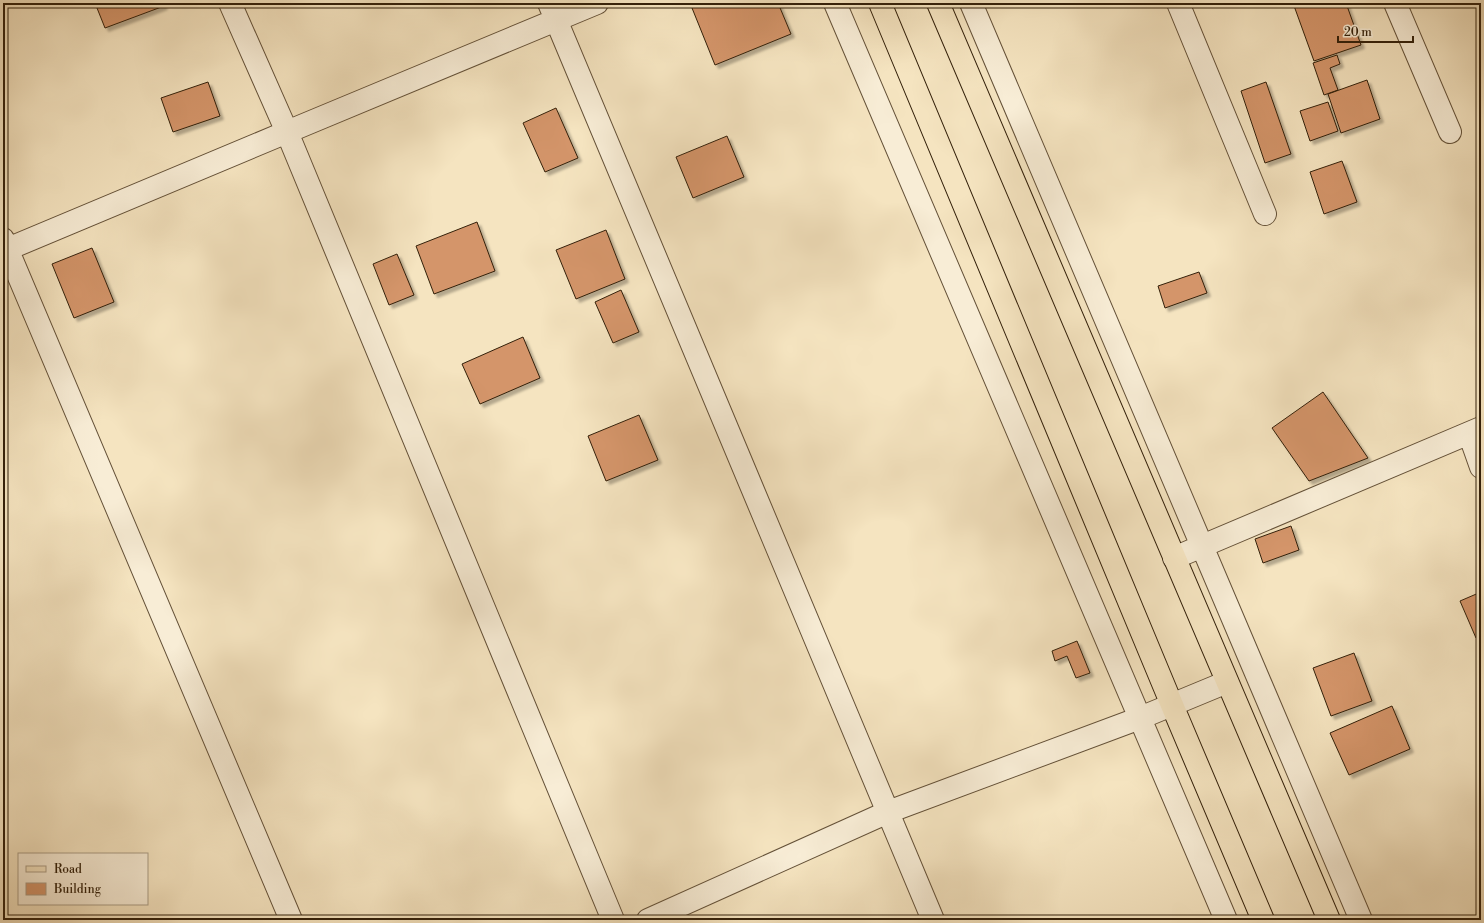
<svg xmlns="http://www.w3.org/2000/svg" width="1484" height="923" viewBox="0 0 1484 923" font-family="'Libre Bodoni',serif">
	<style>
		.building { fill: #d4956a; stroke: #33200a; filter: url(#shadow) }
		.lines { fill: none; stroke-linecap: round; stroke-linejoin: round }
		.minor-casing { stroke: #645138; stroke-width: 24 }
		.major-casing { stroke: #33200a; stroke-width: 24 }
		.minor { stroke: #f8edd6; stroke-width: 22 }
		.major { stroke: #f5e4c0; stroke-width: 22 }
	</style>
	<defs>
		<filter id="shadow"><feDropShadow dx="3.5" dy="3.5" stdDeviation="1" flood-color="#0004"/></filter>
	</defs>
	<rect width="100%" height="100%" fill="#f5e4c0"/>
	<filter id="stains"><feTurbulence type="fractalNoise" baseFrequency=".005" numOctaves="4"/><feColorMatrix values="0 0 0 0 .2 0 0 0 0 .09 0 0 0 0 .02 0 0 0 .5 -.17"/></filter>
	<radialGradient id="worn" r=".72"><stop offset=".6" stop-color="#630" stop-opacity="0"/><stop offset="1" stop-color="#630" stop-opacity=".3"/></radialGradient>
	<!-- building -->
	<path class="building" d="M95 3H163L164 6 105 28Z
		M690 3H778L791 34 715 65Z
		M1293 3H1346L1361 45 1314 61Z
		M1337 55 1340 64 1330 68 1338 90 1324 95 1313 63Z
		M1367 80 1380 119 1341 133 1328 94Z
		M208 82 220 116 173 132 161 98Z
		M1266 82 1291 154 1265 163 1241 91Z
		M1328 102 1338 131 1310 141 1300 111Z
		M556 108 578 158 545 172 523 123Z
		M727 136 744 177 693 198 676 157Z
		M1342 161 1357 202 1324 214 1310 172Z
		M477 222 495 271 434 294 416 246Z
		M606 230 625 279 576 299 556 250Z
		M92 248 114 302 74 318 52 264Z
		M397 254 414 295 389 305 373 264Z
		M1199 272 1207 293 1165 308 1158 286Z
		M621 290 639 332 613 343 595 302Z
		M523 337 540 378 480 404 462 364Z
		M1323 392 1368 458 1309 481 1272 428Z
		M639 415 658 460 606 481 588 436Z
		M1291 526 1299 550 1263 563 1255 539Z
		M1481 592V636L1476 638 1460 601Z
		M1077 641 1090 673 1076 678 1067 656 1055 661 1052 651Z
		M1354 653 1372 701 1331 716 1313 668Z
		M1392 706 1410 749 1349 775 1330 733Z"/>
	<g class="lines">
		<defs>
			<path id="minor" d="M230 3 287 132 613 920
				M549 3 933 920
				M835 3 1226 920
				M971 3 1361 920
				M1178 3 1265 214
				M1395 3 1450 132
				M3 239 291 920
				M3 251 287 132 597 3
				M1469 433 1481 467
				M1174 558 1481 428
				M648 920 888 812 1140 718 1227 682"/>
			<path id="major" d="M880 3 1172 705 1263 920
				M938 3 1329 920"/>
		</defs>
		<!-- minor casing -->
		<use href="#minor" class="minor-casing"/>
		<!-- major casing -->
		<use href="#major" class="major-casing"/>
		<!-- minor -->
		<use href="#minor" class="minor"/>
		<!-- major -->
		<use href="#major" class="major"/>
	</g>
	<!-- margin -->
	<rect width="1484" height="923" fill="none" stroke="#f5e4c0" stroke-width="16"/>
	<rect x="4" y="4" width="1476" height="915" fill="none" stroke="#33200a" stroke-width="2"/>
	<rect x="8" y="8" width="1468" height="907" fill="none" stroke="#33200a"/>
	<!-- legend -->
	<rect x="18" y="853" width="130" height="52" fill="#f8edd6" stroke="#a99b84"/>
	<rect x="26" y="866" width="20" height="6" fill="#f5e4c0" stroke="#a99b84"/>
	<text x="54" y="873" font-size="12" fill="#33200a">Road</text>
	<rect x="26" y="883" width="20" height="12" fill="#d4956a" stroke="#a99b84"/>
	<text x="54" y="893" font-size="12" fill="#33200a">Building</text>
	<!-- scale -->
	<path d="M1338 36v6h75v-6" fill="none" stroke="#33200a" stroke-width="2"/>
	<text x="1344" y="36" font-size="12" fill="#33200a" stroke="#f8edd6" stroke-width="3" paint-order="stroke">20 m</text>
	<rect width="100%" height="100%" filter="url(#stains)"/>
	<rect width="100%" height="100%" fill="url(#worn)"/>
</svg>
